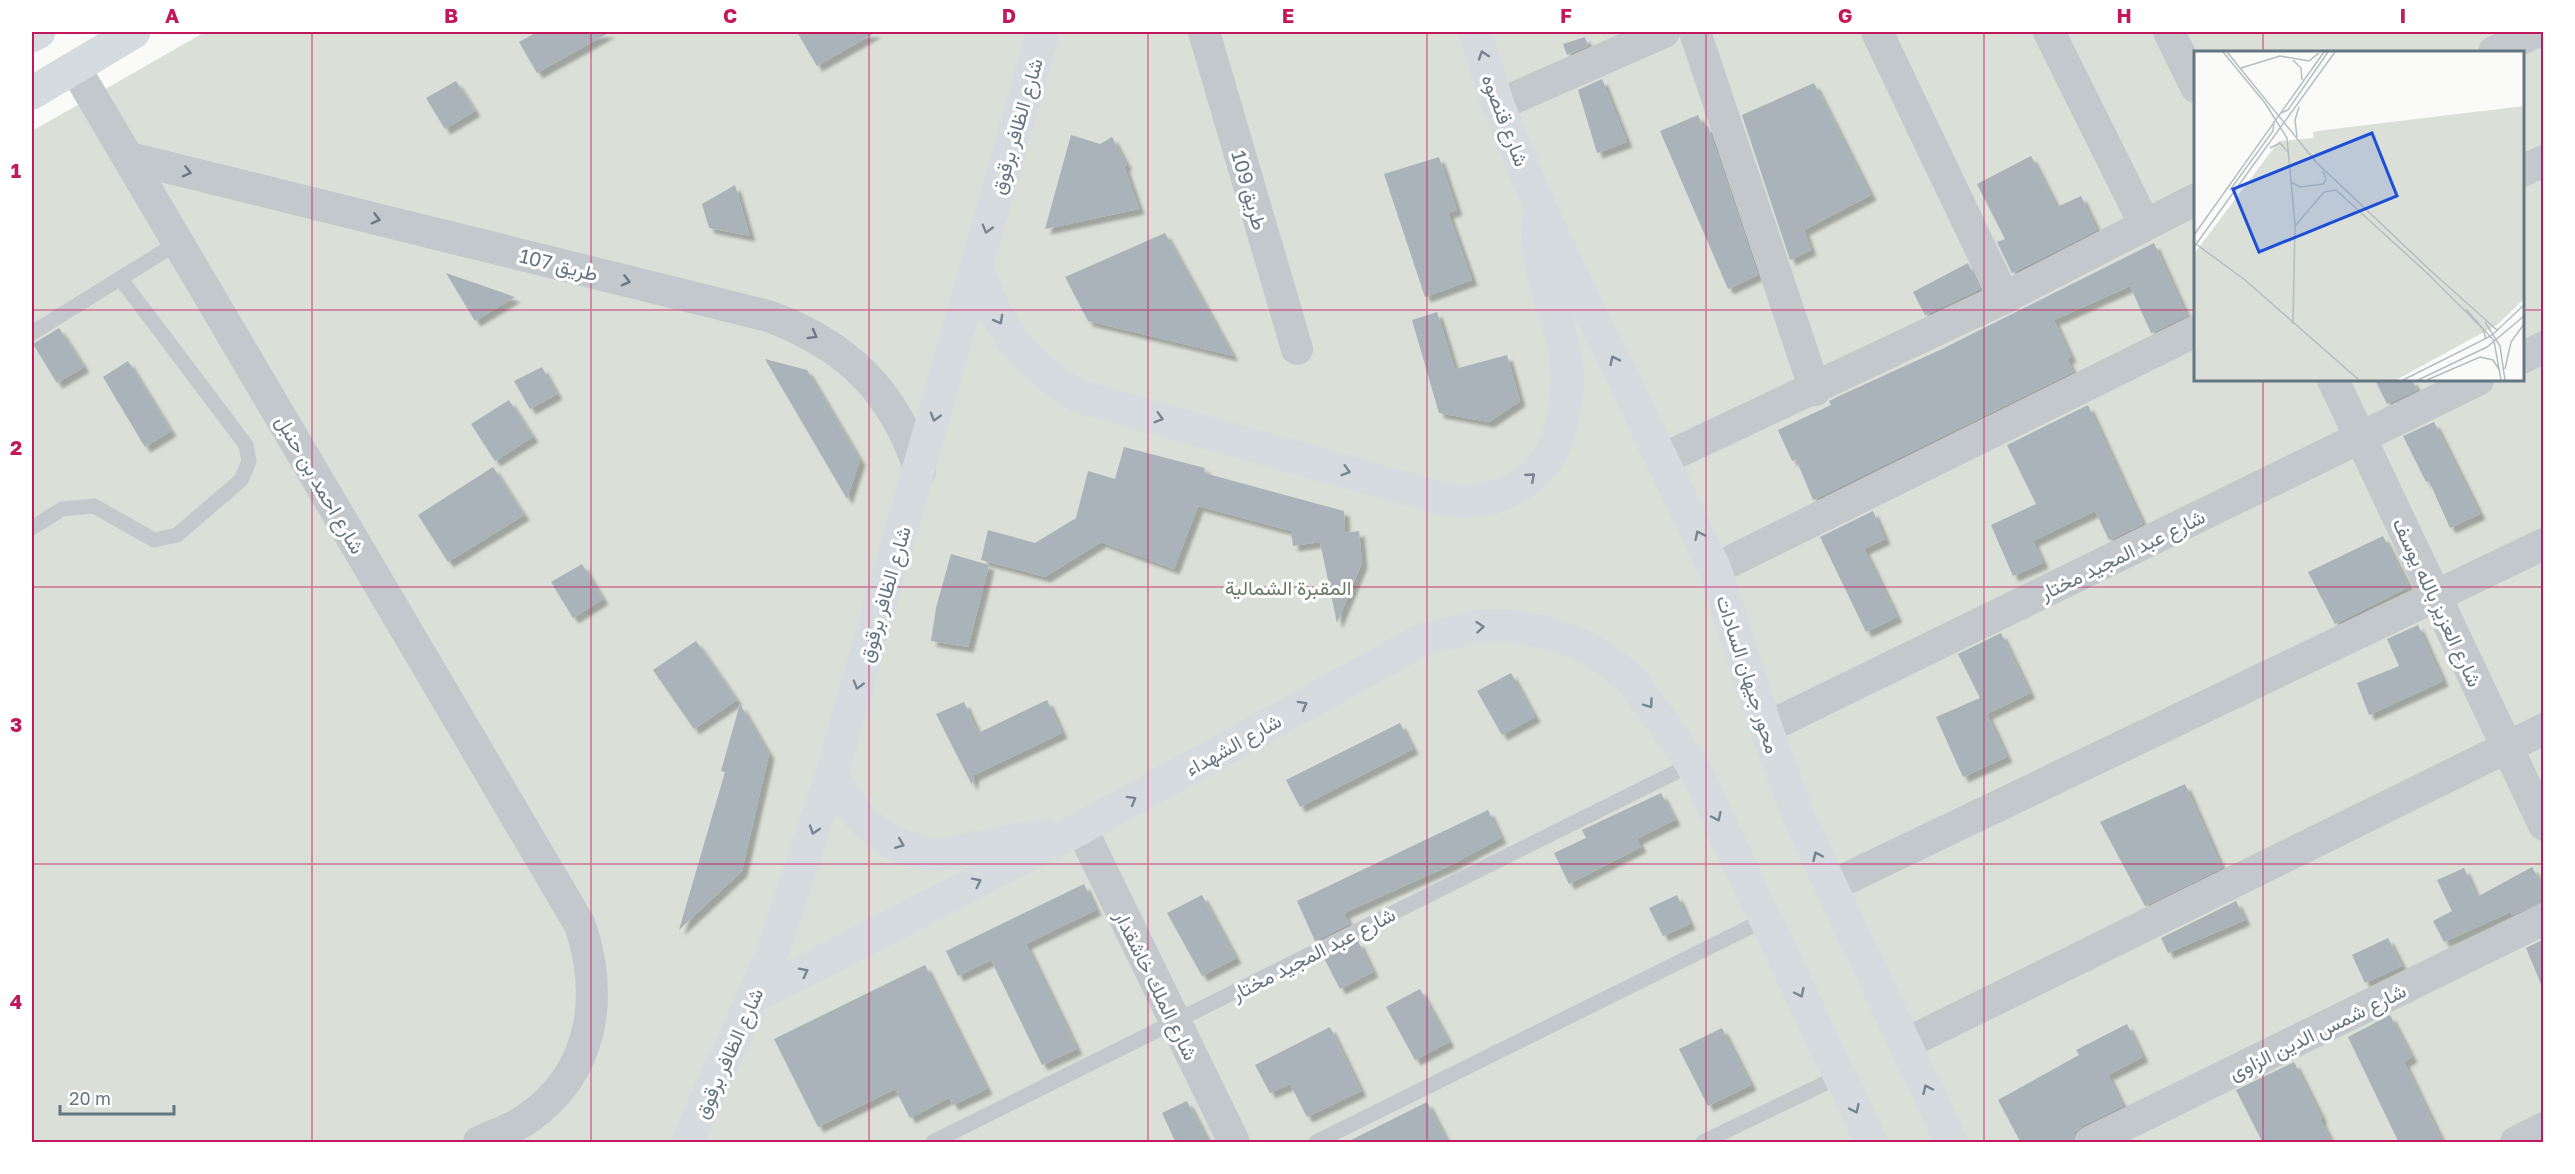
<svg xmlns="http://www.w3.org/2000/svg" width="2575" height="1174" viewBox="0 0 2575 1174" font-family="'Golos Text',Vazirmatn,sans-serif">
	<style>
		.green { fill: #dadfd7; fill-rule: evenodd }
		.building { fill: #aab3b9; filter: url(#shadow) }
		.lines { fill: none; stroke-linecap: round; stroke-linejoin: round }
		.lane { stroke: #c3c8cc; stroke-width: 15 }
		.street { stroke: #c3c8cc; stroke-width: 32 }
		.secondary { stroke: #d6dbdf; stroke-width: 33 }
		.highway { stroke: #d6dbdf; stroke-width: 33 }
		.oneway { stroke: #768591 }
		.oneway2 { stroke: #6a7a87 }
		.grid { fill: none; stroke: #c2185b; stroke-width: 1.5; stroke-opacity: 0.55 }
		.labels { text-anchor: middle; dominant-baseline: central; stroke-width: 6; stroke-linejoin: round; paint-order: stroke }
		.street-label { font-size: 20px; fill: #657683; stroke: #fff }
		.park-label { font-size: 20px; fill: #687a64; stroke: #fff }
		.inset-road { fill: none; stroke: #b5bdc2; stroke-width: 1.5 }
		.view { fill: #1d4ed8; fill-opacity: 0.15; stroke: #1d4ed8; stroke-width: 3 }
		.inset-edge { fill: none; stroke: #657683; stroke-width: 3 }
		.neatline { fill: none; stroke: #c2185b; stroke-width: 2 }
		.grid-label { font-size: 20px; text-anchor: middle; font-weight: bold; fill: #c2185b }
	</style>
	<defs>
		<filter id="shadow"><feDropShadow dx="5.5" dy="5.5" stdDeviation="1.5" flood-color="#0004"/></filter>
	</defs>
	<rect width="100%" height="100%" fill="#fafaf8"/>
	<!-- green -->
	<path class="green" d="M205 32H2543V1142H32V131ZM2196 52H2522V380H2196Z"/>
	<!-- building -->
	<path class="building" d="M537 32H610L537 73 519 42Z
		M797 32H876L817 66Z
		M1585 37 1588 46 1567 55 1563 44Z
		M1602 79 1627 142 1597 153 1578 90Z
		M456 81 475 111 445 129 426 98Z
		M1814 83 1871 195 1804 230 1811 250 1790 260 1742 115Z
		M1698 115 1703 127 1708 126 1758 275 1728 289 1660 131Z
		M1071 135 1100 144 1112 137 1127 165 1124 166 1139 209 1045 229Z
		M2031 156 2057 207 2081 196 2097 230 2012 273 1997 242 2005 239 1977 184Z
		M1439 157 1457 210 1448 213 1472 280 1425 297 1384 174Z
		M735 185 750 236 709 228 702 204Z
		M1165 233 1233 356 1088 321 1065 277Z
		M2154 243 2187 316 2151 333 2130 286 2054 320 2071 357 2067 359 2073 372 1813 500 1796 459 1792 461 1778 430 1831 405 1829 401 1839 396 1942 349Z
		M1968 263 1980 289 1925 315 1913 292Z
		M446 273 515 297 475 321Z
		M1437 312 1455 369 1507 355 1520 401 1489 422 1439 413 1412 320Z
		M59 328 84 367 57 383 33 344Z
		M765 359 807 370 860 460 847 499Z
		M128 361 171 431 145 447 103 377Z
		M542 367 557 394 530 409 514 381Z
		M2375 380H2412L2417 390 2387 404Z
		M509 400 533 437 495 461 471 424Z
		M2088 405 2143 524 2109 540 2095 511 2033 541 2043 563 2013 576 1991 525 2036 504 2007 445Z
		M2434 422 2480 514 2450 528 2429 481 2426 482 2403 436Z
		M1124 447 1205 468 1204 473 1344 511 1345 533 1359 531 1362 563 1337 623 1320 542 1293 546 1291 531 1198 506 1174 569 1101 542 1045 577 981 560 988 530 1035 543 1076 518 1088 471 1115 479Z
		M493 467 524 515 448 562 418 515Z
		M1873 511 1885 539 1864 549 1897 617 1866 632 1820 537Z
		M2383 536 2409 587 2335 624 2308 572Z
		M951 554 989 565 968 647 931 641 936 608Z
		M582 564 603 599 573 618 551 582Z
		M2418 625 2443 681 2369 715 2357 683 2399 666 2387 639Z
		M2001 633 2030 693 1987 714 2007 757 1963 777 1936 717 1980 698 1958 654Z
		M696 641 737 700 694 729 653 670Z
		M1511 673 1535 717 1502 735 1477 691Z
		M1047 700 1062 733 974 775 972 785 936 714 964 702 978 733Z
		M740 704 769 754 742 871 679 930 725 772 721 771Z
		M1400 723 1413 749 1300 807 1286 780Z
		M2185 784 2222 868 2145 906 2100 822Z
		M1661 793 1675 820 1637 839 1641 847 1569 884 1554 853 1586 838 1582 830Z
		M1488 810 1501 838 1451 865 1344 913 1349 924 1315 941 1297 901Z
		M2532 867 2544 888V901L2512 915 2511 912 2444 942 2433 921 2452 911 2437 880 2464 868 2477 897Z
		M1084 884 1096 910 1026 944 1077 1049 1042 1065 991 960 958 976 946 951Z
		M1202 895 1236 958 1202 976 1167 913Z
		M1677 895 1690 924 1663 936 1649 908Z
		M2236 901 2245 920 2168 953 2161 938Z
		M2388 938 2402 966 2365 983 2352 955Z
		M2544 939V989H2543L2526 948Z
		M1358 941 1373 972 1340 989 1324 958Z
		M925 965 987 1089 953 1105 949 1098 910 1118 895 1089 818 1127 774 1039Z
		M1420 989 1449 1042 1415 1060 1386 1007Z
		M2390 1015 2412 1057 2404 1062 2443 1143H2399L2348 1037Z
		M2127 1024 2143 1057 2108 1075 2123 1106 2082 1126 2075 1132 2072 1143H2021L1998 1100 2079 1055 2076 1050Z
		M1330 1027 1361 1091 1307 1117 1290 1084 1270 1093 1255 1065Z
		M1722 1028 1751 1085 1708 1106 1679 1049Z
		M2294 1062 2322 1118 2320 1119 2332 1143H2263L2236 1090Z
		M1187 1101 1209 1143H1176L1162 1113Z
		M1427 1102 1448 1143H1345Z"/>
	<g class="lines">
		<!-- lane -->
		<path class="lane" d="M32 333 179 242
			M32 528 62 509 94 506 154 540 177 535 241 480 249 461 246 445 120 278
			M933 1142 1692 764
			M1316 1142 1766 919
			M1703 1142 1840 1076"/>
		<!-- street -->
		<path class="street" d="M1204 32 1297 349
			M1695 32 1815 390
			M1877 32 2004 298
			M2049 32 2145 225
			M2169 32 2196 87
			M2494 52 2536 32
			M75 68 580 925C604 996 594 1072 528 1118 513 1129 496 1134 479 1142
			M1498 105 1664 32
			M130 158 768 316C847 345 894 391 920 471
			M2522 171 2544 161
			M2522 358 2544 347
			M2333 380 2544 825
			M1663 459 2004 298 2196 199
			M1715 569 2196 331
			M1766 728 2478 380
			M1081 828 1234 1142
			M1831 886 2544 544
			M1905 1044 2544 729
			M2090 1142 2544 919
			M2516 1142 2544 1128"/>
		<!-- secondary -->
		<path class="secondary" d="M1475 32 1498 105 1540 208 1715 569 1766 728 1800 820 1951 1142
			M977 266C996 327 1023 363 1078 396L1446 500C1480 504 1509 498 1535 473 1551 458 1559 439 1563 417 1568 393 1569 368 1563 344 1553 298 1530 258 1540 210
			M832 774C853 818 890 854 941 854 952 854 963 850 973 848 998 844 1022 839 1046 835
			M752 998 1081 828 1422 640 1480 626H1510L1543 632 1575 642 1604 658 1631 679 1692 764 1871 1142
			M687 1142 770 960 832 774 1043 32"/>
		<!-- highway -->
		<path class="highway" d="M32 36 39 32
			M32 93 134 32"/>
	</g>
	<!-- one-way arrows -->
	<defs><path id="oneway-chevron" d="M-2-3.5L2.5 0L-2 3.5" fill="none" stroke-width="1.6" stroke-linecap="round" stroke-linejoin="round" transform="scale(1.5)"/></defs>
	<g class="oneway">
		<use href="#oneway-chevron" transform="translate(1483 55) rotate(-108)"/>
		<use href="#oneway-chevron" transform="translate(987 229) rotate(106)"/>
		<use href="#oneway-chevron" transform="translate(999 320) rotate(61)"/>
		<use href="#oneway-chevron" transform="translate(1614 360) rotate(-116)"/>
		<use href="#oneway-chevron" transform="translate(935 417) rotate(106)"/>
		<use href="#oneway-chevron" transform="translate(1159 418) rotate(16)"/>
		<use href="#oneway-chevron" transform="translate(1346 471) rotate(16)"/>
		<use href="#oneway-chevron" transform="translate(1531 477) rotate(-41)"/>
		<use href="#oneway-chevron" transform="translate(1699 535) rotate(-115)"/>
		<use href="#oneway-chevron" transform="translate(1480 627) rotate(-5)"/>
		<use href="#oneway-chevron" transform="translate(858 685) rotate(106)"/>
		<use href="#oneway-chevron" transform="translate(1649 704) rotate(54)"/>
		<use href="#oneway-chevron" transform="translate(1303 705) rotate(-29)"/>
		<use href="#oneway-chevron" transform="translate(1132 800) rotate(-29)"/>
		<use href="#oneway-chevron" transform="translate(1717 817) rotate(65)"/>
		<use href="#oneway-chevron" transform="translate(814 830) rotate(108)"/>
		<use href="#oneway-chevron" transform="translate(900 844) rotate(22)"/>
		<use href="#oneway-chevron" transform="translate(1817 856) rotate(-115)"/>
		<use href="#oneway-chevron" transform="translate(977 882) rotate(-27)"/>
		<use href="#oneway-chevron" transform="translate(804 972) rotate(-27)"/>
		<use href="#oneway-chevron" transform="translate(1800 993) rotate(65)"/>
		<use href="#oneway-chevron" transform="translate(1927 1089) rotate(-115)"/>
		<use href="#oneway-chevron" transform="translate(1855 1109) rotate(65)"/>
	</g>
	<g class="oneway2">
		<use href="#oneway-chevron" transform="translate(187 172) rotate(14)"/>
		<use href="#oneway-chevron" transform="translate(376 219) rotate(14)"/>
		<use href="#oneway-chevron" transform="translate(626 281) rotate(14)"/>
		<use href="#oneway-chevron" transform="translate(813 335) rotate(30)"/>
	</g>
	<!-- grid -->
	<path class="grid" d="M312 32V1142M591 32V1142M869 32V1142M1148 32V1142M1427 32V1142M1706 32V1142M1984 32V1142M2263 32V52M32 310H2196M2522 310H2544M2263 380V1142M32 587H2544M32 864H2544"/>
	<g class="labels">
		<!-- street labels -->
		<g class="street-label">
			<text transform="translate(1506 120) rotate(69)">شارع قنصوه</text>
			<text transform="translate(1016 126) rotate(-74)">شارع الظافر برقوق</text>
			<text transform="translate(1250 190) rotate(74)">طريق 109</text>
			<text transform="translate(559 264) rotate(14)">طريق 107</text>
			<text transform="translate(321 484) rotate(60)">شارع احمد بن حنبل</text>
			<text transform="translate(2122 554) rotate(-26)">شارع عبد المجيد مختار</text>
			<text transform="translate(884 594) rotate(-74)">شارع الظافر برقوق</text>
			<text transform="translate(2438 602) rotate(65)">شارع العزيز بالله يوسف</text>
			<text transform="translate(1749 674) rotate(72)">محور جيهان السادات</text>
			<text transform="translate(1233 744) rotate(-29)">شارع الشهداء</text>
			<text transform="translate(1313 953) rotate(-27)">شارع عبد المجيد مختار</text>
			<text transform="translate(1157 985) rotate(64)">شارع الملك خاشقدار</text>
			<text transform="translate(2317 1031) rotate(-26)">شارع شمس الدين الزاوى</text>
			<text transform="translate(728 1053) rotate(-66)">شارع الظافر برقوق</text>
		</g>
		<!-- park labels -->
		<g class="park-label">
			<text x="1288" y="587">المقبرة الشمالية</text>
		</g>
	</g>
	<!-- overview -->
	<g transform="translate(2194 51)">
		<rect width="330" height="330" fill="#fafaf8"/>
		<path d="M330 55V248L303 274 202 329H0V203L85 90 120 87 119 81 131 79Z" fill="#dadfd7"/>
		<path class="inset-road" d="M29 1 71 52 93 87 101 173 99 273M33 1 122 111 237 220M99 9 107 17 108 29M47 17 86 5 115 10 125 2M87 62 94 59 134 1M103 86 101 69 105 56M76 97 86 92 95 102M97 131 106 136 129 133 132 128 129 120M36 139 79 80 80 70M101 175 130 141 142 139 233 222M0 184 130 1M2 193 51 229 165 329M0 196 141 1M236 219 304 280M232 221 289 278 292 288M272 258 300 290 307 329M291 271 306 295 311 329M311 318 317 291 330 273M209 329 297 285 330 254M224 329 293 296 330 265M233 329 286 306 299 309 306 320"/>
		<path class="view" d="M178 82 203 145 65 201 39 138Z"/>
		<rect width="330" height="330" class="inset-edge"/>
	</g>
	<!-- border -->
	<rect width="2575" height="1174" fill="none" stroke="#ffffff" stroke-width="66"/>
	<!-- scale -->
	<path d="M60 1105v9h114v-9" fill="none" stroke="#657683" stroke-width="3"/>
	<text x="69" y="1105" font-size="18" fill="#657683" stroke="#ffffff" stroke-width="4.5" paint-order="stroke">20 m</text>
	<rect x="33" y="33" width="2509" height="1108" class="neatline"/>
	<g class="grid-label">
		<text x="172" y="23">A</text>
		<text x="451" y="23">B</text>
		<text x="730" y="23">C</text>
		<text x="1009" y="23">D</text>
		<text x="1288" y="23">E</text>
		<text x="1566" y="23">F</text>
		<text x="1845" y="23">G</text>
		<text x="2124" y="23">H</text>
		<text x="2403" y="23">I</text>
		<text x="16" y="178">1</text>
		<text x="16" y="455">2</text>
		<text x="16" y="732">3</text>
		<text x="16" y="1009">4</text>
	</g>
</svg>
